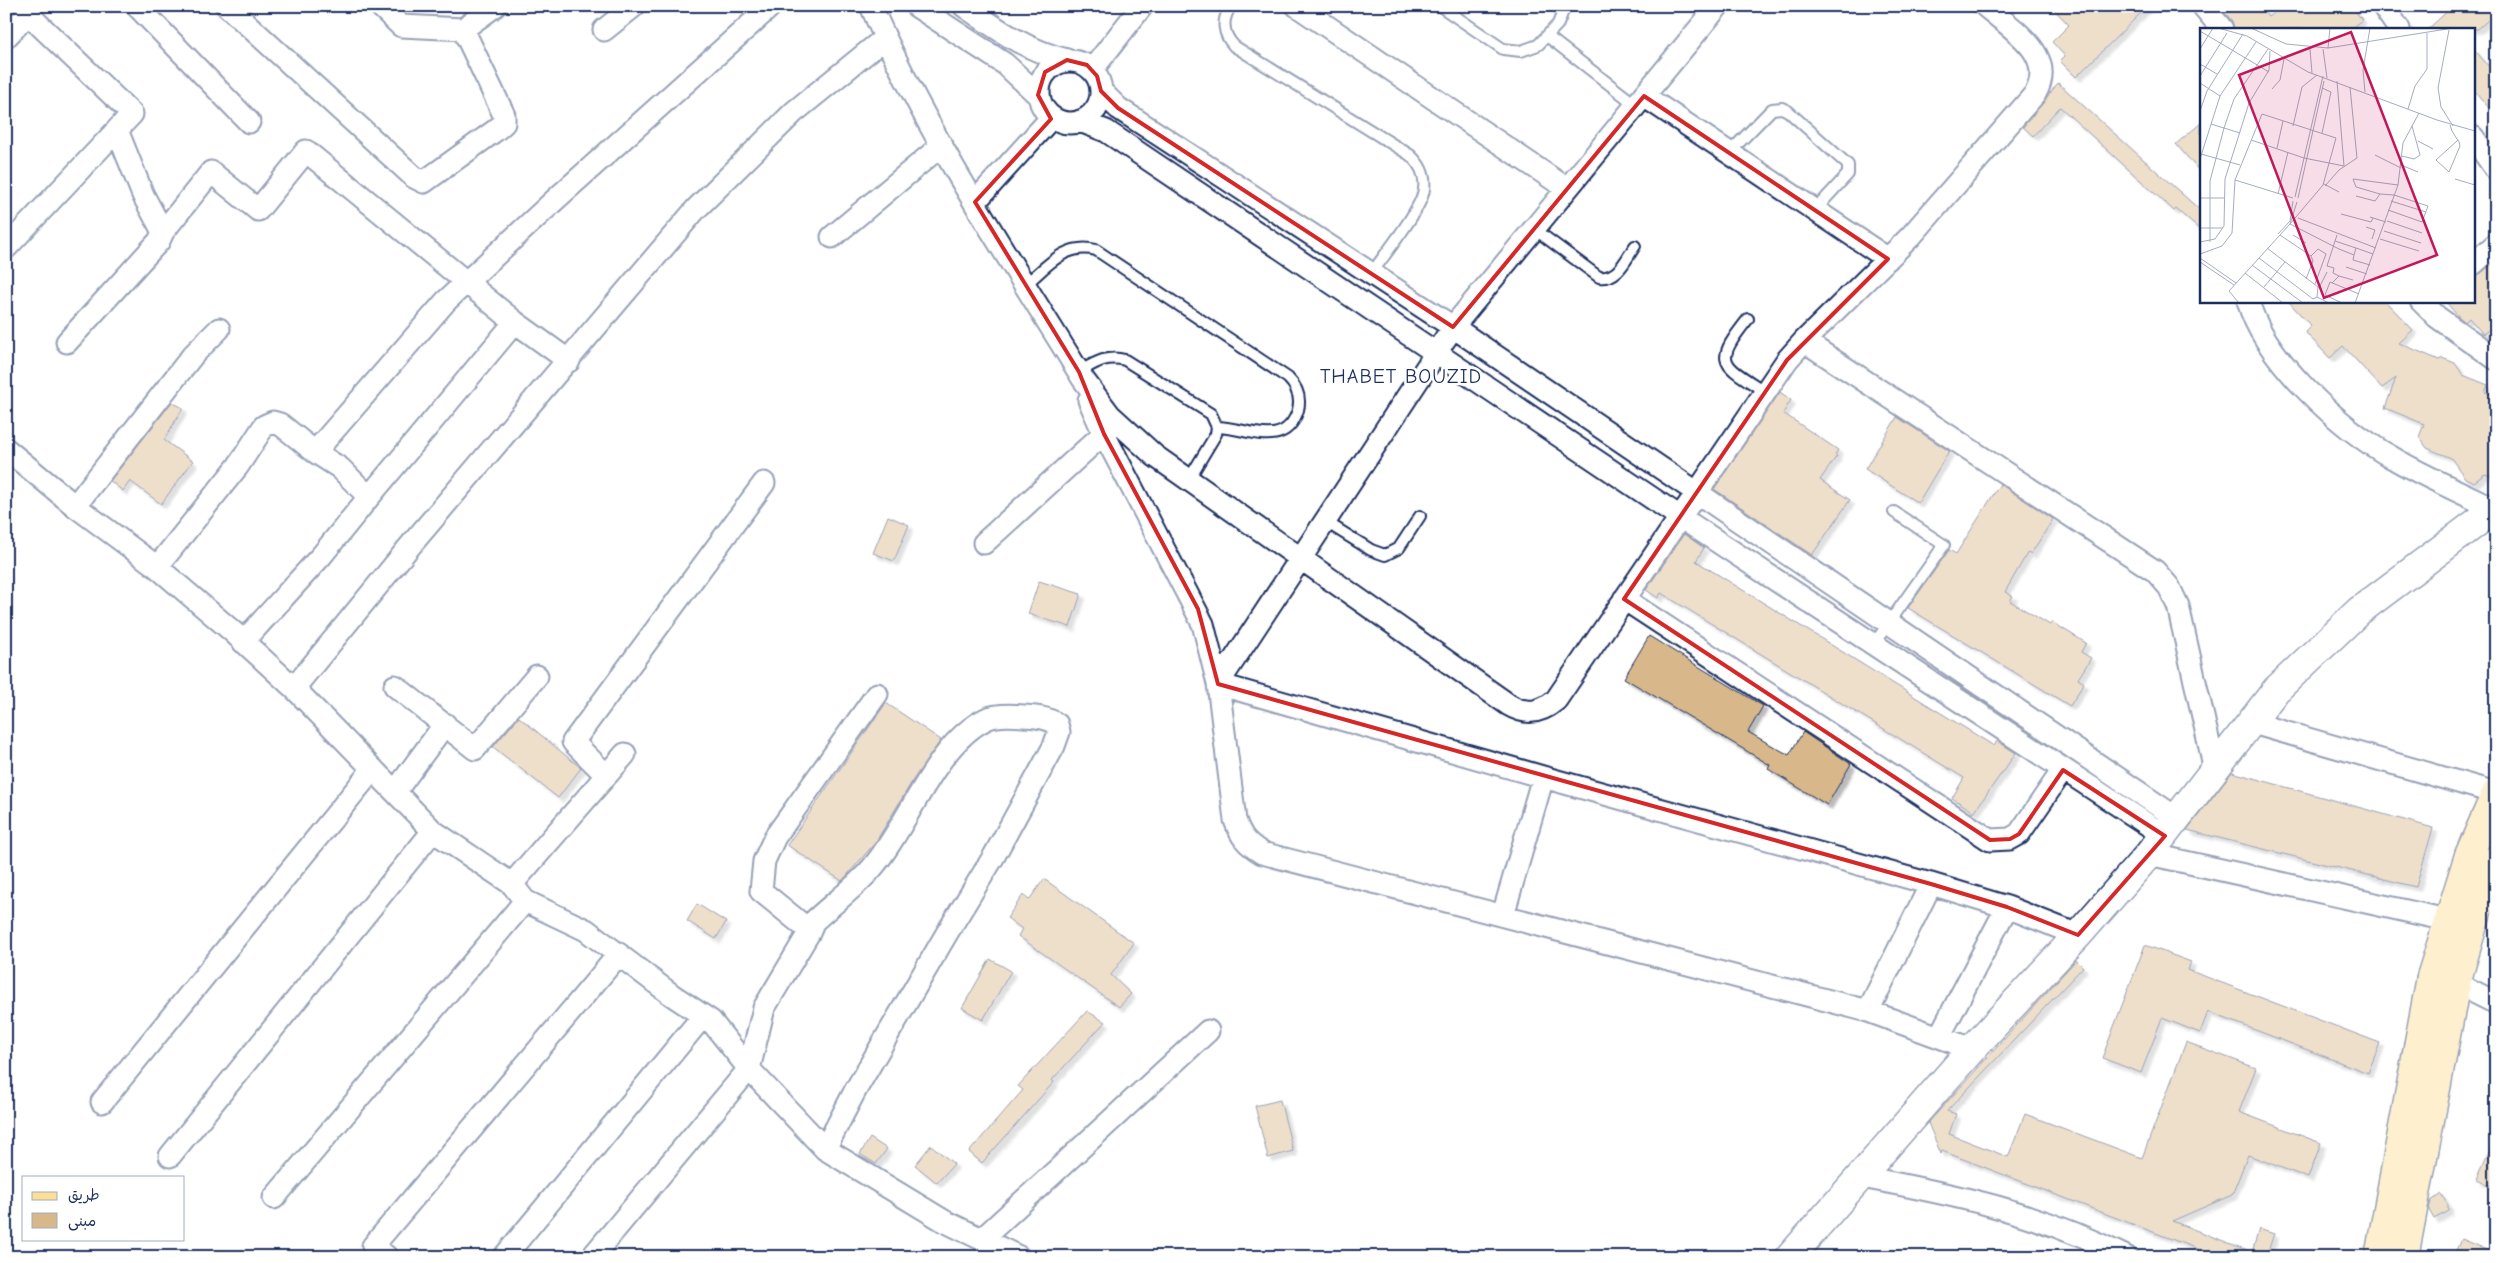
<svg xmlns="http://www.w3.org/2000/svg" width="2502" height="1263" viewBox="0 0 2502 1263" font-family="'Comic Neue','Playpen Sans Arabic',sans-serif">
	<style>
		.building { fill: #d8b88b; stroke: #1b2f5e; filter: url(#shadow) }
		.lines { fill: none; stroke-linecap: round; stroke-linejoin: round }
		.lane-casing { stroke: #1b2f5e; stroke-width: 14 }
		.street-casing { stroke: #1b2f5e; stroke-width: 25 }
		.secondary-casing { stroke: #1b2f5e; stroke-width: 31 }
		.primary-casing { stroke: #1b2f5e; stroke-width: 31 }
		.highway-casing { stroke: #1b2f5e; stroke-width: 31 }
		.lane { stroke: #fff; stroke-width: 10 }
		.street { stroke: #fff; stroke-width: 21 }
		.secondary { stroke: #fff; stroke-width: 28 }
		.primary { stroke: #fcde96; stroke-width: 28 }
		.highway { stroke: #fcde96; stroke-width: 28 }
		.marked { fill: none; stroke: #d62828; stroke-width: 4; stroke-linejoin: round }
		.labels { text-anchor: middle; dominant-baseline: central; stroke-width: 5; stroke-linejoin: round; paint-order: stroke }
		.quarter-label { font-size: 20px; letter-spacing: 1px; fill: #1b2f5e; stroke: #fff }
		.inset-road { fill: none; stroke: #a4acbf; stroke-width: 1 }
		.view { fill: #c2185b; fill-opacity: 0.15; stroke: #c2185b; stroke-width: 2.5 }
		.inset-edge { fill: none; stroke: #1b2f5e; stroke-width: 2.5 }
	</style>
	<defs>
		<filter id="shadow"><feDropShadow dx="4.5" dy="4.5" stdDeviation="1" flood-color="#0004"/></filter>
	</defs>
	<rect width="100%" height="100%" fill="#fff"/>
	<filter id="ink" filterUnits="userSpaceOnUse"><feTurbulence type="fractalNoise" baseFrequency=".02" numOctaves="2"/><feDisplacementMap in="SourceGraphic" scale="10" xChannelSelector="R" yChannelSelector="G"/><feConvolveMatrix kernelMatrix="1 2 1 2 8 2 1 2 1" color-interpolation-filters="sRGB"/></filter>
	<g filter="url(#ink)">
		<!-- building -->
		<path class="building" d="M2051 6H2148L2076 77 2060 61 2065 56 2052 42 2069 25Z
			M2219 6H2260L2268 17 2282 6H2352L2362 20 2350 29H2234L2232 21Z
			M2453 6H2496V13L2478 29H2428Z
			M2473 48 2496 75V116L2473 89Z
			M2058 83 2201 211V231L2176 209 2174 211 2060 107 2033 136 2023 127Z
			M2201 123V173L2176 144Z
			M2496 261V324L2483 334 2469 318 2465 322 2458 316 2445 301H2473V276L2481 273Z
			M2288 301H2385L2413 330 2399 343 2439 360 2442 358 2455 363 2463 375 2488 385 2485 392 2496 396V478L2485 474 2474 482 2465 478 2451 458 2427 448 2419 437 2424 424 2385 408 2396 378 2382 388 2343 346 2330 358 2305 332 2311 326Z
			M1780 392 1791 400 1783 413 1838 450 1835 455 1837 456 1820 480 1850 500 1812 555 1714 489Z
			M172 402 183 408 164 440 193 461 161 504 130 481 123 491 110 481Z
			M1897 417 1949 451 1918 503 1865 469Z
			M2000 484 2053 519 2031 554 2028 552 2005 592 2013 596 2010 601 2050 625 2052 622 2086 643 2081 652 2091 658 2078 679 2084 683 2070 706 1908 608 1949 550 1956 554Z
			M888 516 909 525 894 561 873 553Z
			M1684 534 1704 548 1696 561 1994 746 1997 741 2016 753 1974 812 1952 798 1964 778 1661 593 1658 598 1646 590Z
			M1039 581 1081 594 1070 627 1028 614Z
			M1649 636 1763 706 1748 732 1789 755 1803 732 1851 764 1827 805 1768 769 1770 765 1624 678Z
			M886 703 941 740 913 780 875 843 842 881 787 845Z
			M519 717 581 768 558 798 493 747Z
			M2232 772 2433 828 2416 887 2187 830Z
			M1044 879 1134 943 1111 975 1131 994 1119 1007 1018 936 1022 929 1007 918 1023 895 1029 900Z
			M697 904 726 922 716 939 687 921Z
			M2145 945 2191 962 2188 970 2380 1043 2368 1073 2208 1012 2200 1033 2162 1018 2141 1073 2102 1058Z
			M990 959 1011 971 983 1020 962 1008Z
			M2076 960 2083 967 1947 1111 1956 1114 1949 1134 2008 1157 2025 1114 2142 1158 2186 1042 2256 1068 2239 1112 2321 1143 2308 1178 2248 1155 2232 1195 2172 1221 2252 1252 2259 1229 2274 1234 2266 1257H2218L1942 1151 1941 1154 1928 1123Z
			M1087 1011 1105 1022 1052 1080 1054 1082 982 1163 969 1152 1023 1090 1018 1086Z
			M1280 1100 1293 1151 1268 1158 1255 1106Z
			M2496 1137V1188L2477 1179Z
			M870 1138 887 1149 876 1164 860 1154Z
			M931 1145 954 1164 937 1183 915 1165Z
			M2441 1194 2448 1205V1211L2434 1219 2429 1210 2431 1201Z
			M2461 1239 2496 1254V1257H2453Z"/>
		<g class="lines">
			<defs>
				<path id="lane" d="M1231 6C1221 20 1223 34 1234 46L1410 155C1420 164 1426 175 1424 189 1422 209 1384 255 1371 274
					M1440 6 1503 49 1521 51 1538 45 1558 24 1565 6
					M1547 36 1636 105
					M1729 153 1772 109 1782 108 1788 111 1848 165V174L1815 210
					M1533 228 1599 277C1618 280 1626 259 1635 246
					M1026 284C1047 266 1066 242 1096 250L1288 378C1297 387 1301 398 1298 410 1285 452 1246 427 1217 427
					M1748 319C1713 363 1721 363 1764 391
					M1079 372C1095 363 1106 355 1125 360L1211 414 1217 427 1216 434 1189 479
					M1326 522 1371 550 1385 555 1399 548 1420 516
					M1874 644 1944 545 1894 512"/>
				<path id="street" d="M137 6 249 122
					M227 6 414 177 424 182 496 130 504 123V115L463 29 401 26 380 6
					M871 6C928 137 1009 258 1083 379L1110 415 1155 456 1509 705C1526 715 1541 713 1556 700L1787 360 1804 341 1911 236 2035 94C2058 54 2011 29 1985 6
					M916 6 1005 64 1038 95
					M964 6C997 29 1027 51 1067 60
					M1297 6 1566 188
					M1718 6 1453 327 1218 684 1543 777 1931 884 2007 907 2078 935
					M2203 6 2222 29
					M2383 6 2399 29
					M463 29 495 6
					M604 30 634 6
					M6 37 28 14 132 114 6 248
					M1039 92a31 31 0 1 1 62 0a31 31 0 1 1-62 0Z
					M1092 70 1142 6
					M1101 91 1118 108 1453 327 2178 819
					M1644 96 1888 259
					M1080 121 1106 131 1680 517 2165 836
					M2473 137 2496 170
					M975 202 1052 117
					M163 232 211 172 258 210 306 151 515 322
					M832 237 942 145
					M2473 264 2496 244
					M2248 301C2264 359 2341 429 2393 458 2425 477 2461 492 2495 509
					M2421 301 2437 317 2496 359
					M1804 341 2155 571 2169 587 2178 606 2215 770
					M67 342 159 241 163 232 143 195 117 130
					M1089 400 1104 434 1203 624 1218 684 1235 820C1241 837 1247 844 1262 853L1868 1011 1972 1049
					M6 449 75 506 157 567 232 631 294 688 433 831 512 884 525 901 586 930 672 995 711 1021 749 1069 825 1149 944 1221 1019 1257
					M369 497 515 322 569 361
					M75 506 193 355 219 329
					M984 543 1113 425
					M157 567 238 466 264 426 273 422 280 424 315 452
					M1624 599 1990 840 2010 839 2019 834 2063 770
					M243 642 322 555 369 497 340 468 315 452 446 301 556 199 771 6
					M395 686 475 749 537 676
					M294 688 410 546 696 209 794 112 885 38
					M2249 722 2496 793
					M606 775 573 742 764 483
					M395 792 445 724
					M2149 854 2447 920
					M512 884 625 754
					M1503 915 1543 777
					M810 931 813 922C832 904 855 888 872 868 909 825 935 744 986 719 996 714 1013 715 1024 716 1036 717 1046 717 1057 724L1059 732 1054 746 994 856 947 933 855 1091 825 1149
					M2441 979 2456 983 2496 1003
					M1868 1011 1931 884
					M1939 1037 2007 907
					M102 1102 373 769
					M170 1156 433 831
					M1862 1177C1957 1195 2038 1212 2126 1257
					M274 1198 525 901
					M982 1239 1208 1031
					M387 1257 373 1246 619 954
					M504 1257 703 1016
					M592 1257 749 1069 764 1008 810 931 761 891 764 861 775 837 877 694"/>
				<path id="secondary" d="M1790 1257 1972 1049 2078 935 2149 854 2276 690 2359 611 2496 508"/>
				<path id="primary" d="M2431 977 2469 855 2496 793
					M2456 983 2481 898 2496 860"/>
				<path id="highway" d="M2379 1257 2431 977
					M2404 1257 2456 983"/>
			</defs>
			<!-- lane casing -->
			<use href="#lane" class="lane-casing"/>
			<!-- street casing -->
			<use href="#street" class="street-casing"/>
			<!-- secondary casing -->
			<use href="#secondary" class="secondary-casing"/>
			<!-- primary casing -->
			<use href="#primary" class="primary-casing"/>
			<!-- highway casing -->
			<use href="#highway" class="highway-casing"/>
			<!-- lane -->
			<use href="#lane" class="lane"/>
			<!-- street -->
			<use href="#street" class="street"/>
			<!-- secondary -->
			<use href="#secondary" class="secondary"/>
			<!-- primary -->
			<use href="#primary" class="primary"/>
			<!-- highway -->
			<use href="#highway" class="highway"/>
		</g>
	</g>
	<!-- marked area -->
	<path d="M0 0H2502V1263H0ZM1067 60 1087 65 1097 76 1101 91 1118 108 1453 327 1644 96 1888 259 1787 360 1624 599 1990 840 2010 839 2019 834 2063 770 2165 836 2078 935 2007 907 1931 884 1218 684 1198 609 1104 434 1079 372 975 202 1051 119 1038 95 1045 72Z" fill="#fff" fill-opacity=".55" fill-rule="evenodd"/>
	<path class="marked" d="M1067 60 1087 65 1097 76 1101 91 1118 108 1453 327 1644 96 1888 259 1787 360 1624 599 1990 840 2010 839 2019 834 2063 770 2165 836 2078 935 2007 907 1931 884 1218 684 1198 609 1104 434 1079 372 975 202 1051 119 1038 95 1045 72Z"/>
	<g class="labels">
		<!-- quarter labels -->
		<g class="quarter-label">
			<text x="1401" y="376">THABET BOUZID</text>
		</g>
	</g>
	<!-- overview -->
	<g transform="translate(2200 28)">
		<rect width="275" height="275" fill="#fff"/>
		<path class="inset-road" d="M18 0 47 8 108 44 237 92 275 103M51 0 86 16 128 20M249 2 238 60 241 79 253 98M0 3 69 44M128 20 130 0M128 20 253 0M0 21 13 0M110 21 112 45M123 21 127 50M0 36 17 46M0 48 27 5M0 55 20 68M72 61 80 52 84 31M165 64 163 42 170 0M208 81 215 58 227 41V5M0 83 7 63 43 6M11 96 40 105M250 97 252 103 257 111 258 112 259 114 260 118 249 144 236 132 258 112M93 98 102 59 117 47M122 105 131 64 122 60M51 112 104 130 144 138 137 53M218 113 233 121M77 120 83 93M1 126 40 137M175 127 201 140M202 128 214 131 220 127 212 98M0 131 20 68 56 14M201 137 218 144M255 151 275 157M35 152 93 170M124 156 139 164M125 158 139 142 157 130 150 59M78 166 88 124M180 166 156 159 153 151 198 157M156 168 175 173 180 166 194 167 228 178 222 194 188 182M95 169 123 48M0 170H24M98 170 124 53M191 173 226 184M141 186 171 194 173 190M170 189 186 194M98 190 176 220M187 193 222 205M166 199 175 202 172 211M0 200H23M184 203 221 215M78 206 90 193 93 173M80 207 111 228M93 207 106 215M137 207 135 213 156 220M180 211 219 223M135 213 127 238 134 240 133 245 139 248M0 214 15 211 24 198 25 151 49 75 69 42 70 23M10 214V153L24 100 34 71 68 21M67 220 118 259 117 269M0 226 22 218 32 205 35 152 62 86 136 110 123 157 90 196 139 221 154 227 156 220 173 226M154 227 153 232 170 237M0 230 36 255M59 230 113 271 117 269 129 275M0 234 34 257M52 237 103 275M146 239 167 246M45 245 83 275M106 251 113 233 111 228 118 221 126 226 115 256M132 255 139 248 153 252M64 259 85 234M119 260 127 244M39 275 29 263 90 196 97 174M142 275 125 267 130 254 159 266M155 275 198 157 203 115 219 85"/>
		<path class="view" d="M151 4 237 227 124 270 39 47Z"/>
		<rect width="275" height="275" class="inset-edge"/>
	</g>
	<!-- margin -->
	<rect width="2502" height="1263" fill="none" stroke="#fff" stroke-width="25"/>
	<rect x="12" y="12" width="2477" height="1238" fill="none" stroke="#1b2f5e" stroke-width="2" filter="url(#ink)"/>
	<!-- legend -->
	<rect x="22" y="1176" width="162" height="65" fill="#ffffff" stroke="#a4acbf"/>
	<rect x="32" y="1192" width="25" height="8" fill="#fcde96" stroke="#a4acbf"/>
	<text x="68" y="1200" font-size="15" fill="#1b2f5e">طريق</text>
	<rect x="32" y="1213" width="25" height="15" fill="#d8b88b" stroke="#a4acbf"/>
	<text x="68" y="1226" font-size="15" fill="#1b2f5e">مبنى</text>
</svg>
